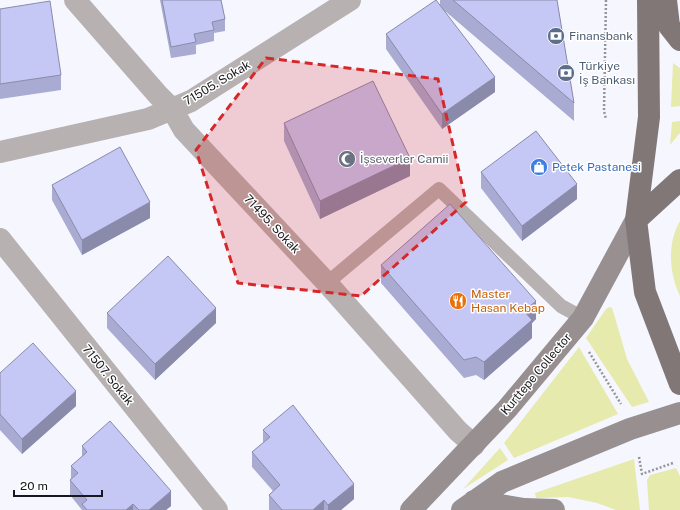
<svg xmlns="http://www.w3.org/2000/svg" width="680" height="510" viewBox="0 0 680 510" font-family="'Public Sans',sans-serif">
	<style>
		.green { fill: #e6eaac }
		.lines { fill: none; stroke-linecap: round; stroke-linejoin: round }
		.path { stroke: #94949b; stroke-width: 2.5; stroke-dasharray: 2 2; stroke-linecap: butt }
		.service { stroke: #b7b1b1; stroke-width: 14 }
		.minor { stroke: #b7b1b1; stroke-width: 22 }
		.secondary { stroke: #978f90; stroke-width: 22 }
		.primary { stroke: #817777; stroke-width: 22 }
		.wall { fill: #a9abd2 }
		.shaded-wall { fill: #8a8bab }
		.building { fill: #c5c7f4; stroke: #8a8bab }
		.marked { fill: #d62828; fill-opacity: 0.2; stroke: #d62828; stroke-width: 3; stroke-dasharray: 8 5; stroke-linejoin: round }
		.labels { text-anchor: middle; dominant-baseline: central; stroke-width: 3; stroke-linejoin: round; paint-order: stroke }
		.service-label { font-size: 12px; fill: #4e5e75; stroke: #fff; text-anchor: start }
		.street-label { font-size: 12px; fill: #18181c; stroke: #fff }
		.worship-label { font-size: 12px; fill: #5b616d; stroke: #fff; text-anchor: start }
		.shop-label { font-size: 12px; fill: #366cbe; stroke: #fff; text-anchor: start }
		.food-label { font-size: 12px; fill: #c56008; stroke: #fff; text-anchor: start }
	</style>
	<rect width="100%" height="100%" fill="#f6f6ff"/>
	<!-- green -->
	<path class="green" d="M673 63 680 68V106L671 107Z
		M680 121V133L670 145 672 122Z
		M680 221V296C669 273 667 243 680 221Z
		M609 307 612 308 614 314 627 359 649 402 632 407 586 338 606 309Z
		M579 347 618 414 514 458 504 443Z
		M500 448 508 460 463 489Z
		M634 459 640 510H616L597 503 568 497 536 498 535 493Z
		M676 468 680 476V510H649L647 480 650 475Z"/>
	<g class="lines">
		<!-- path -->
		<path class="path" d="M606 0 604 111 606 119
			M589 352 621 404
			M639 457 642 474 673 463"/>
		<!-- service -->
		<path class="service" d="M327 283 439 189 561 306 583 318"/>
		<!-- minor -->
		<path class="minor" d="M75 0 158 95 172 109 184 130 327 283 458 431 474 445
			M0 152 148 119 191 101 350 0
			M0 239 217 510"/>
		<!-- secondary -->
		<path class="secondary" d="M474 501 524 509 554 510
			M411 510 507 409 583 318 636 220
			M462 510 502 482 630 429 680 413"/>
		<!-- primary -->
		<path class="primary" d="M648 0 649 117 636 220 645 292 680 384
			M666 0 669 26 680 40
			M636 220 680 180"/>
	</g>
	<!-- wall -->
	<path class="wall" d="M160 0H221L225 19V31L214 33V41L196 45V54L171 58Z
		M440 0H557L574 103V121L445 11 495 92 442 129 386 49V34L440 4Z
		M0 9 61 75V90L0 99Z
		M284 123 410 176 320 219 284 141Z
		M481 172 577 199 522 241 481 188Z
		M52 185 150 218 82 255 52 200Z
		M381 265 536 319 532 323V338L484 380 476 375 464 378 381 283Z
		M107 313 216 323 155 380 107 328Z
		M0 373 76 406 22 454 0 430Z
		M263 430 354 499 341 510H269V495L273 491 252 467V452L263 443Z
		M82 446 171 506 166 510H82L70 495V480L71 478V466L82 457Z"/>
	<!-- shaded-wall -->
	<path class="shaded-wall" d="M495 77V92L442 129V114Z
		M410 158V176L320 219V201Z
		M577 184V199L522 241V226Z
		M150 202V218L82 255V240Z
		M536 301V319L532 323V338L484 380V362L524 311Z
		M216 308V323L155 380V364Z
		M76 391V406L22 454V439Z
		M354 484V499L341 510H328V505Z
		M171 491V506L166 510H149Z
		M324 500V510H313Z
		M133 504V510H126Z"/>
	<!-- building -->
	<path class="building" d="M162 0H221L225 19 212 22 214 30 194 34 196 42 171 47Z
		M436 0 495 77 442 114 386 34Z
		M453 0H557L574 103Z
		M50 1 61 75 0 84V9Z
		M373 81 410 158 320 201 284 123Z
		M536 131 577 184 522 226 481 172Z
		M120 147 150 202 82 240 52 185Z
		M450 204 536 301 524 311 532 320 484 362 476 357 464 360 381 265Z
		M168 256 216 308 155 364 107 313Z
		M33 343 76 391 22 439 0 414V373Z
		M293 405 354 484 328 505 324 500 313 510H282L269 495 280 485 252 452 270 437 263 430Z
		M110 421 171 491 149 510H139L133 504 126 510H87L82 504 87 500 70 480 78 473 71 466 87 452 82 446Z"/>
	<!-- marked area -->
	<path class="marked" d="M266 58 438 79 466 202 361 296 238 283 196 150Z"/>
	<!-- icons -->
	<defs>
		<symbol id="bank-disc" viewBox="-11 -11 22 22"><circle r="9.5" fill="#5c6f8a" stroke="#fff"/><path d="M-6-4H6V4H-6ZM0-2.3a2.3 2.3 0 1 0 0 4.6a2.3 2.3 0 1 0 0-4.6Z" fill="#fff"/></symbol>
		<symbol id="mosque-disc" viewBox="-11 -11 22 22"><circle r="9.5" fill="#6b7280" stroke="#fff"/><path d="M3.5-4.9A6 6 0 1 0 3.5 4.9A5 5 0 1 1 3.5-4.9Z" fill="#fff"/></symbol>
		<symbol id="shop-disc" viewBox="-11 -11 22 22"><circle r="9.5" fill="#3f7fe0" stroke="#fff"/><path d="M-5-2.5h2.3a2.7 3.5 0 0 1 5.4 0H5L5.5 6h-11ZM-1.5-2.5h3a1.5 2.3 0 0 0-3 0Z" fill="#fff"/></symbol>
		<symbol id="restaurant-disc" viewBox="-11 -11 22 22"><circle r="9.5" fill="#e8710a" stroke="#fff"/><path d="M-5-6h1v4h1v-4h1v4h1v-4h1v5L-1.5 .5V6h-2V.5L-5-1ZM5-6V6H3V1.5H1.5Q1.5-4 5-6Z" fill="#fff"/></symbol>
	</defs>
	<g fill-rule="evenodd">
		<use href="#bank-disc" x="546" y="26" width="20" height="20"/>
		<use href="#bank-disc" x="556" y="63" width="20" height="20"/>
		<use href="#mosque-disc" x="337" y="149" width="20" height="20"/>
		<use href="#shop-disc" x="529" y="157" width="20" height="20"/>
		<use href="#restaurant-disc" x="448" y="291" width="20" height="20"/>
	</g>
	<g class="labels">
		<!-- service labels -->
		<g class="service-label">
			<text x="569" y="36">Finansbank</text>
			<text x="579" y="66">Türkiye<tspan x="579" dy="14">İş Bankası</tspan></text>
		</g>
		<!-- street labels -->
		<g class="street-label">
			<text transform="translate(217 83) rotate(-31)">71505. Sokak</text>
			<text transform="translate(272 224) rotate(47)">71495. Sokak</text>
			<text transform="translate(536 374) rotate(-50)">Kurttepe Collector</text>
			<text transform="translate(108 375) rotate(51)">71507. Sokak</text>
		</g>
		<!-- worship labels -->
		<g class="worship-label">
			<text x="360" y="159">İşseverler Camii</text>
		</g>
		<!-- shop labels -->
		<g class="shop-label">
			<text x="552" y="167">Petek Pastanesi</text>
		</g>
		<!-- food labels -->
		<g class="food-label">
			<text x="471" y="294">Master<tspan x="471" dy="14">Hasan Kebap</tspan></text>
		</g>
	</g>
	<!-- scale -->
	<path d="M14 490v6h88v-6" fill="none" stroke="#18181c" stroke-width="2"/>
	<text x="20" y="490" font-size="12" fill="#18181c" stroke="#ffffff" stroke-width="3" paint-order="stroke">20 m</text>
</svg>
